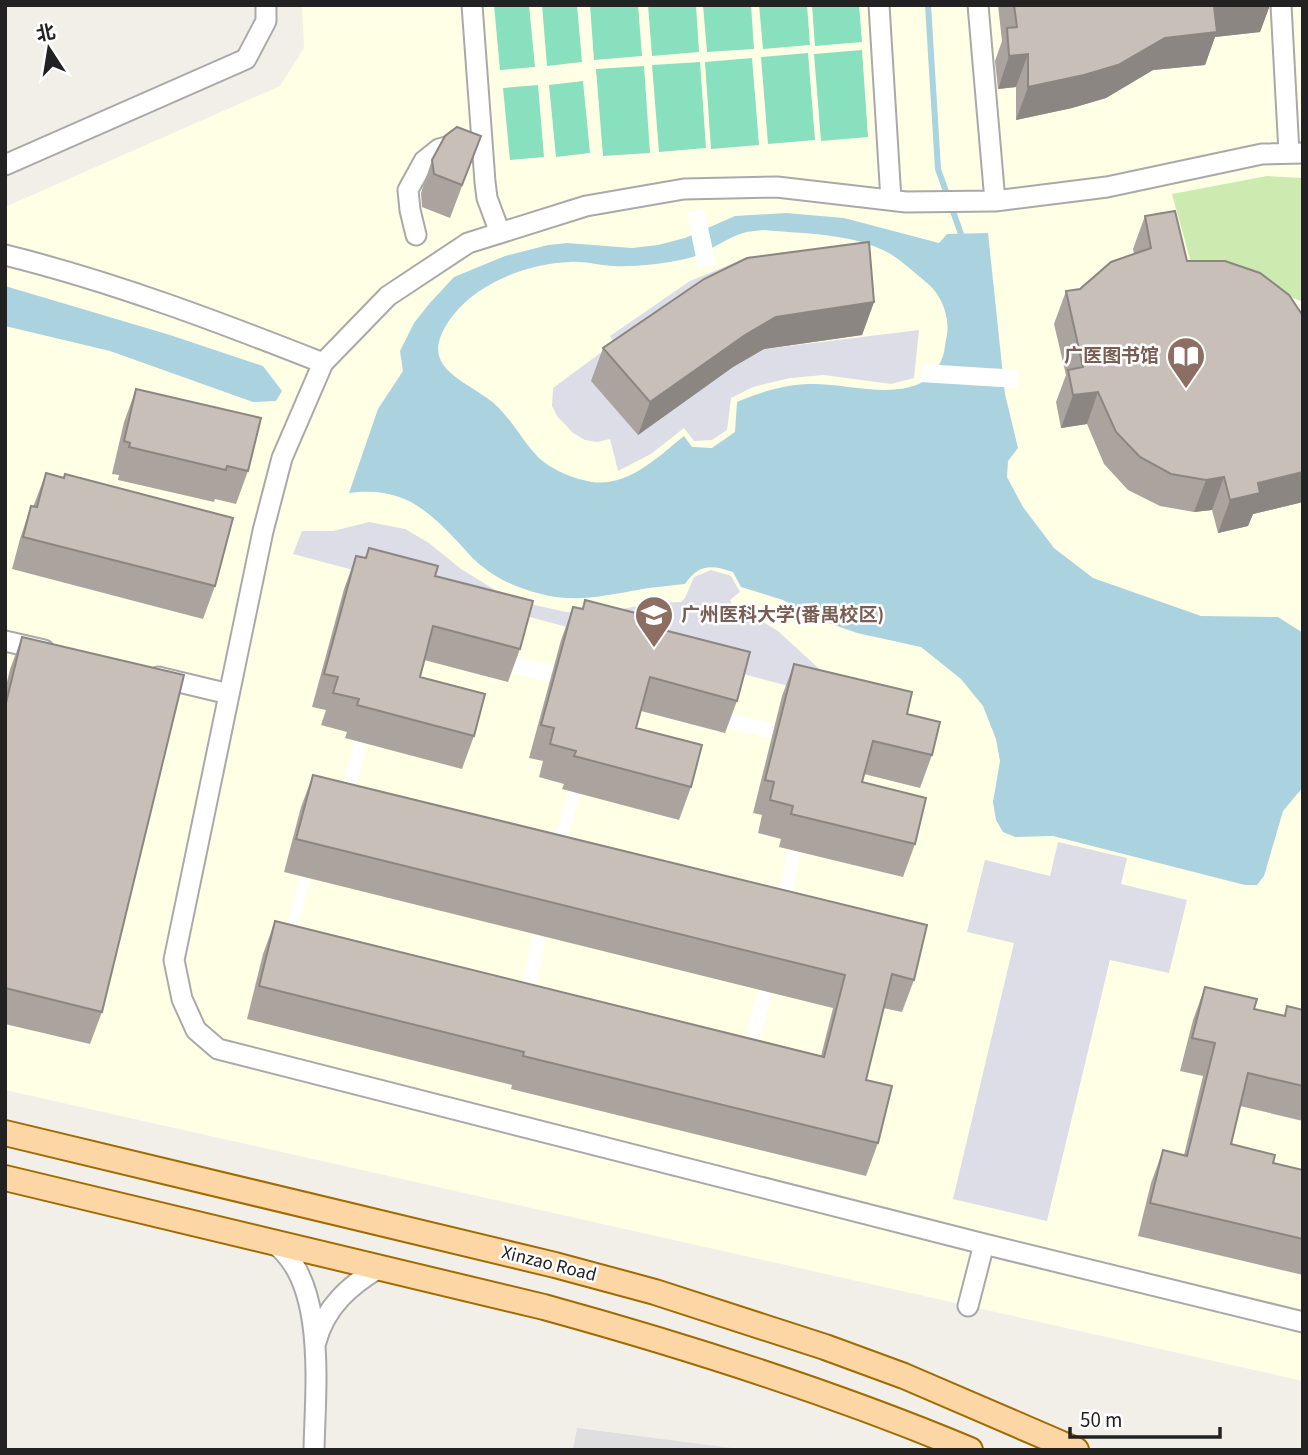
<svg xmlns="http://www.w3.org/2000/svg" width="1308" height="1455" viewBox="0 0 1308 1455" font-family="'Source Sans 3','Noto Sans SC',sans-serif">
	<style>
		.residential { fill: #e0dfdf }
		.education { fill: #ffffe5 }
		.grass { fill: #cdebb0 }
		.pitch { fill: #88e0be }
		.plaza { fill: #dddde8 }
		.water { fill: #aad3df; fill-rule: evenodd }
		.pier { fill: #fff }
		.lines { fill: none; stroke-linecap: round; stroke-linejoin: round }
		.stream { stroke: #aad3df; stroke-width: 6 }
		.minor-casing { stroke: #a9a9a9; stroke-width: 23 }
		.major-casing { stroke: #a06b00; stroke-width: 28 }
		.minor { stroke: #fff; stroke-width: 19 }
		.major { stroke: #fcd6a4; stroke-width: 24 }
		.wall { fill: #aba49e }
		.shaded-wall { fill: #8b8681 }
		.building { fill: #c7bfb8; stroke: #8b8681; stroke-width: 2 }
		.labels { text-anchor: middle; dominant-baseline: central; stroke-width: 5; stroke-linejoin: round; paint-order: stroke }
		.education-label { font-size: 19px; font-weight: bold; fill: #785e54; stroke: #fff; text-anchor: end }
		.street-label { font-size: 19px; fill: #222; stroke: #fff }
	</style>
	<rect width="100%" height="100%" fill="#f2efe9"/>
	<!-- residential -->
	<path class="residential" d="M577 1428 747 1450H573Z"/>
	<!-- education -->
	<path class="education" d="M302 5H1303V1381L5 1090V207L280 86 304 48Z"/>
	<!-- grass -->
	<path class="grass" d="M1267 176 1303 178V302L1241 276 1193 270 1172 194Z"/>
	<!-- pitch -->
	<path class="pitch" d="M494 5H529L535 67 500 70Z
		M542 5H577L582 62 547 66Z
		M590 5H638L642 56 594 60Z
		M648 5H696L699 52 652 56Z
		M703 5H751L754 49 707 52Z
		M759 5H807L810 45 763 49Z
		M812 5H859L862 42 815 46Z
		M862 50 868 137 821 141 814 54Z
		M808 53 815 140 768 144 761 57Z
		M752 58 759 145 711 149 705 62Z
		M700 62 706 148 659 152 652 65Z
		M644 66 650 153 603 156 596 69Z
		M583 81 590 153 556 157 549 85Z
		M538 85 544 157 510 160 503 88Z"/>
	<!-- plaza -->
	<path class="plaza" d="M751 256 756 288 733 367 764 349 919 330 914 378 891 384 824 375 790 378 753 387 731 398 727 430 712 440 694 441 684 428 651 454 618 471 610 439 597 442 585 440 573 433 557 416 552 406 553 388 614 343 610 336 690 281Z
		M369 522 405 529 429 543 461 569 500 593 526 603 566 612H607L652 603 681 602 685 598 694 577 711 570 731 576 740 592 730 600 734 609 758 619 778 631 828 677 890 713 293 554 302 531H333Z
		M1058 842 1127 858 1121 884 1187 900 1169 973 1110 960 1047 1221 953 1199 1014 943 967 932 985 860 1050 876Z"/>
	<!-- water -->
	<path class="water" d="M786 213 844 218 939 243 947 234 988 233 1005 394 1018 448 1008 461 1007 477 1023 507 1054 548 1093 578 1201 616 1278 617 1303 633V787L1283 811 1264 876 1257 885H1245L1053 836 1015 837 1003 832 996 820 993 802 1000 761 996 739 983 706 961 679 921 647 857 633 820 620 783 600 741 587 733 572C712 565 699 563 685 584 669 586 652 587 637 590 604 596 574 603 541 594 520 589 499 580 483 567 473 560 465 549 456 540 423 505 399 487 349 493L378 409 403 371 400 351 414 323 429 304 454 277 505 256 548 245 567 243 632 248 658 245 685 238 735 216ZM764 230C805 234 852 233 889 253 902 261 915 273 927 283 941 294 950 317 947 335 945 342 945 350 943 356 925 409 856 384 814 384 788 383 761 392 737 402L735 432 712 448 692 447 684 436C658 457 628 487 592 482 574 479 552 470 539 458 520 439 510 414 487 398 458 377 421 365 447 324 471 285 524 264 570 262 583 261 598 265 612 266 635 267 663 264 685 259 706 255 725 238 743 233 749 231 757 231 764 230Z
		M5 286 170 335 263 366 282 391 276 401 253 402 110 351 5 326Z"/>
	<!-- pier -->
	<path class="pier" d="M704 209 716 264 698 268 687 213Z
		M924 364 1018 370 1017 388 920 382Z
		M515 657 555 666 550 682 511 673Z
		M730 713 775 724 772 739 726 727Z
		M355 740 367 744 348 820 335 816Z
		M569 791 580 794 556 880 543 877Z
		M788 849 800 852 788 928 773 932Z
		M300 876 310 879 289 960 278 958Z
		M533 934 546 937 529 1019 516 1017Z
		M758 990 772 993 751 1075 737 1072Z"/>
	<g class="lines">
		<!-- stream -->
		<path class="stream" d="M928 5 938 169 961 234"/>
		<defs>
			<path id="minor" d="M472 5 485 182 487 198 500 233
				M879 5 891 200
				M978 5 995 201
				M1281 5 1289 153
				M1303 153 1262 154 1107 187 995 201 906 202 777 187 684 189 586 206 468 243 388 296 323 363 282 458 263 531 174 960 182 999 196 1030 218 1049 984 1244 1303 1322
				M5 165 246 59 266 21V5
				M416 235 410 210 408 190 424 161 439 149 461 143
				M5 255C114 282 219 322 323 363
				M5 641 44 650
				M158 677 229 694
				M272 1242C328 1279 315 1391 314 1450
				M968 1306 984 1244
				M316 1342C325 1307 350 1285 379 1268"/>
			<path id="major" d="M5 1133 555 1265 655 1292 825 1347 904 1376 1076 1450
				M5 1178 544 1307C689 1347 831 1392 970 1450"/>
		</defs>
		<!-- minor casing -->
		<use href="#minor" class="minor-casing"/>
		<!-- major casing -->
		<use href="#major" class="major-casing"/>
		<!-- minor -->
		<use href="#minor" class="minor"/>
		<!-- major -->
		<use href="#major" class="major"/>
	</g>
	<!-- wall -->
	<path class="wall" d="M998 5H1270L1260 32 1215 37 1205 65 1153 70 1106 98 1072 108 1016 120V87L998 89 995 61 1002 41Z
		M481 136 450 218 422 207 421 193 432 160Z
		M1145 216 1187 261 1303 316V502L1253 514 1248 526 1218 533 1212 510 1194 512 1160 506 1128 490 1104 464 1087 424 1061 428 1056 402 1066 375 1054 324 1066 291 1080 289 1134 254 1133 249Z
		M874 302 862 335 764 349 733 367 638 435 591 381 603 348Z
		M136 389 248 471 236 504 215 499 214 502 118 480 119 475 112 474 124 422Z
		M46 473 215 586 203 619 12 569 20 539 31 506 33 507Z
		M369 548 435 576 520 649 508 682 424 660 420 677 474 736 462 769 345 738 347 732 321 725 326 710 312 707 344 589 356 556 365 558Z
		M585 600 652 627 737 701 725 733 641 711 636 728 691 787 679 820 562 789 564 784 539 777 543 761 529 758 561 640 573 607 582 609Z
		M22 637 102 1012 90 1044 5 1024V691L10 669Z
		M794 664 907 714 932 755 920 788 864 774 862 782 915 844 903 877 779 847 781 839 758 833 762 815 753 813 782 696Z
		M313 775 914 980 902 1012 883 1008 866 1080 878 1143 866 1176 511 1089 512 1085 247 1019 263 954 275 921 821 1056 833 1008 284 872 301 807Z
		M1205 987 1254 1009 1284 1016 1287 1006 1303 1010V1121L1240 1106 1231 1144 1273 1163 1303 1170V1275L1138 1236 1151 1183 1163 1150 1184 1155 1203 1076 1180 1071 1193 1020Z"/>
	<!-- shaded-wall -->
	<path class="shaded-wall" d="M1220 5H1270L1260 32 1215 37 1205 65 1153 70 1106 98 1072 108 1016 120 1028 87 1214 6Z
		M1028 54 1016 87 998 89 1009 56Z
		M874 302 862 335 764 349 733 367 638 435 650 402 745 335 776 317Z
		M1098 392 1087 424 1061 428 1073 395Z
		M1303 472V502L1253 514 1248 526 1218 533 1230 500 1258 483Z
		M1224 477 1212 510 1194 512 1206 480Z"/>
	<!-- building -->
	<path class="building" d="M1014 5H1220L1214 6 1217 32 1165 38 1118 65 1084 75 1028 87V54L1009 56 1007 28 1017 27Z
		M457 127 481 136 462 185 434 174 432 160 445 136Z
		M1175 211 1187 261H1225L1260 273 1289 295 1303 316V472L1258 483 1260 493 1230 500 1224 477 1206 480 1171 474 1140 457 1116 432 1098 392 1073 395 1068 370 1083 367 1066 291 1080 289 1111 262 1151 248 1145 216Z
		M869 242 874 302 776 317 745 335 650 402 603 348 704 279 747 258Z
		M136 389 261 418 248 471 227 466 226 470 129 447 130 443 124 441Z
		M46 473 64 478 65 474 233 518 215 586 23 537 31 506 37 507Z
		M369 548 438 566 435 576 533 601 520 649 433 626 420 677 485 694 474 736 357 705 359 699 333 693 338 677 324 674 356 556 366 558Z
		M585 600 655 618 652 627 750 652 737 701 650 677 636 728 702 745 691 787 574 756 576 751 550 744 554 728 541 725 573 607 583 609Z
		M22 637 184 675 102 1012 5 988V707Z
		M794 664 912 692 907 714 940 722 932 755 873 741 862 782 926 798 915 844 791 814 793 806 770 800 774 782 765 780Z
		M313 775 927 925 914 980 892 974 866 1080 892 1086 878 1143 523 1056 524 1052 259 986 275 921 824 1057 845 975 296 839Z
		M1205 987 1257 999 1254 1009 1285 1016 1287 1006 1303 1010V1086L1248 1073 1231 1144 1275 1155 1273 1163 1303 1170V1239L1150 1203 1163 1150 1187 1156 1215 1043 1192 1038Z"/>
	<!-- icons -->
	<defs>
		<symbol id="library-pin" viewBox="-11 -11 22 30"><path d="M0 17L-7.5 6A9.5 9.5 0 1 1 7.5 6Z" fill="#8d6e63" stroke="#fff"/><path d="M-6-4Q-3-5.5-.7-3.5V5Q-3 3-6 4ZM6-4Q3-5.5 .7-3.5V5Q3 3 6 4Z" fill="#fff"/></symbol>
		<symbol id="university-pin" viewBox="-11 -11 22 30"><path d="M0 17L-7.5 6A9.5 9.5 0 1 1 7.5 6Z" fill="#8d6e63" stroke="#fff"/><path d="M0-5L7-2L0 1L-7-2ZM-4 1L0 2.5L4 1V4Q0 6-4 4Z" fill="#fff"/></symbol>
	</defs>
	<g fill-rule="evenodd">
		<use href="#library-pin" x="1164" y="334" width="44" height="60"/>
		<use href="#university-pin" x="632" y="593" width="44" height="60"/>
	</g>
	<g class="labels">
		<!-- education labels -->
		<g class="education-label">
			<text x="1159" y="356">广医图书馆</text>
			<text x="681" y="615" text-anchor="start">广州医科大学(番禺校区)</text>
		</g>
		<!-- street labels -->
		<g class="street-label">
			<text transform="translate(549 1264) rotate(14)">Xinzao Road</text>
		</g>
	</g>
	<!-- border -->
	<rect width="1308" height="1455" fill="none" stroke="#222222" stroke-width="14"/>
	<!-- north arrow -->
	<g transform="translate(49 49) rotate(348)" stroke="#ffffff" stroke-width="5" paint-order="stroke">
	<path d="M0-5L12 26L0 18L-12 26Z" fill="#222222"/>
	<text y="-10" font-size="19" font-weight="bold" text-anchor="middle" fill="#222222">北</text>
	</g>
	<!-- scale -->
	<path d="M1070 1427v10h150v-10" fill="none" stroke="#222222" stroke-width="3.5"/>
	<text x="1080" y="1427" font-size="21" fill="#222222" stroke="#ffffff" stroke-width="5" paint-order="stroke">50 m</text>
</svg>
